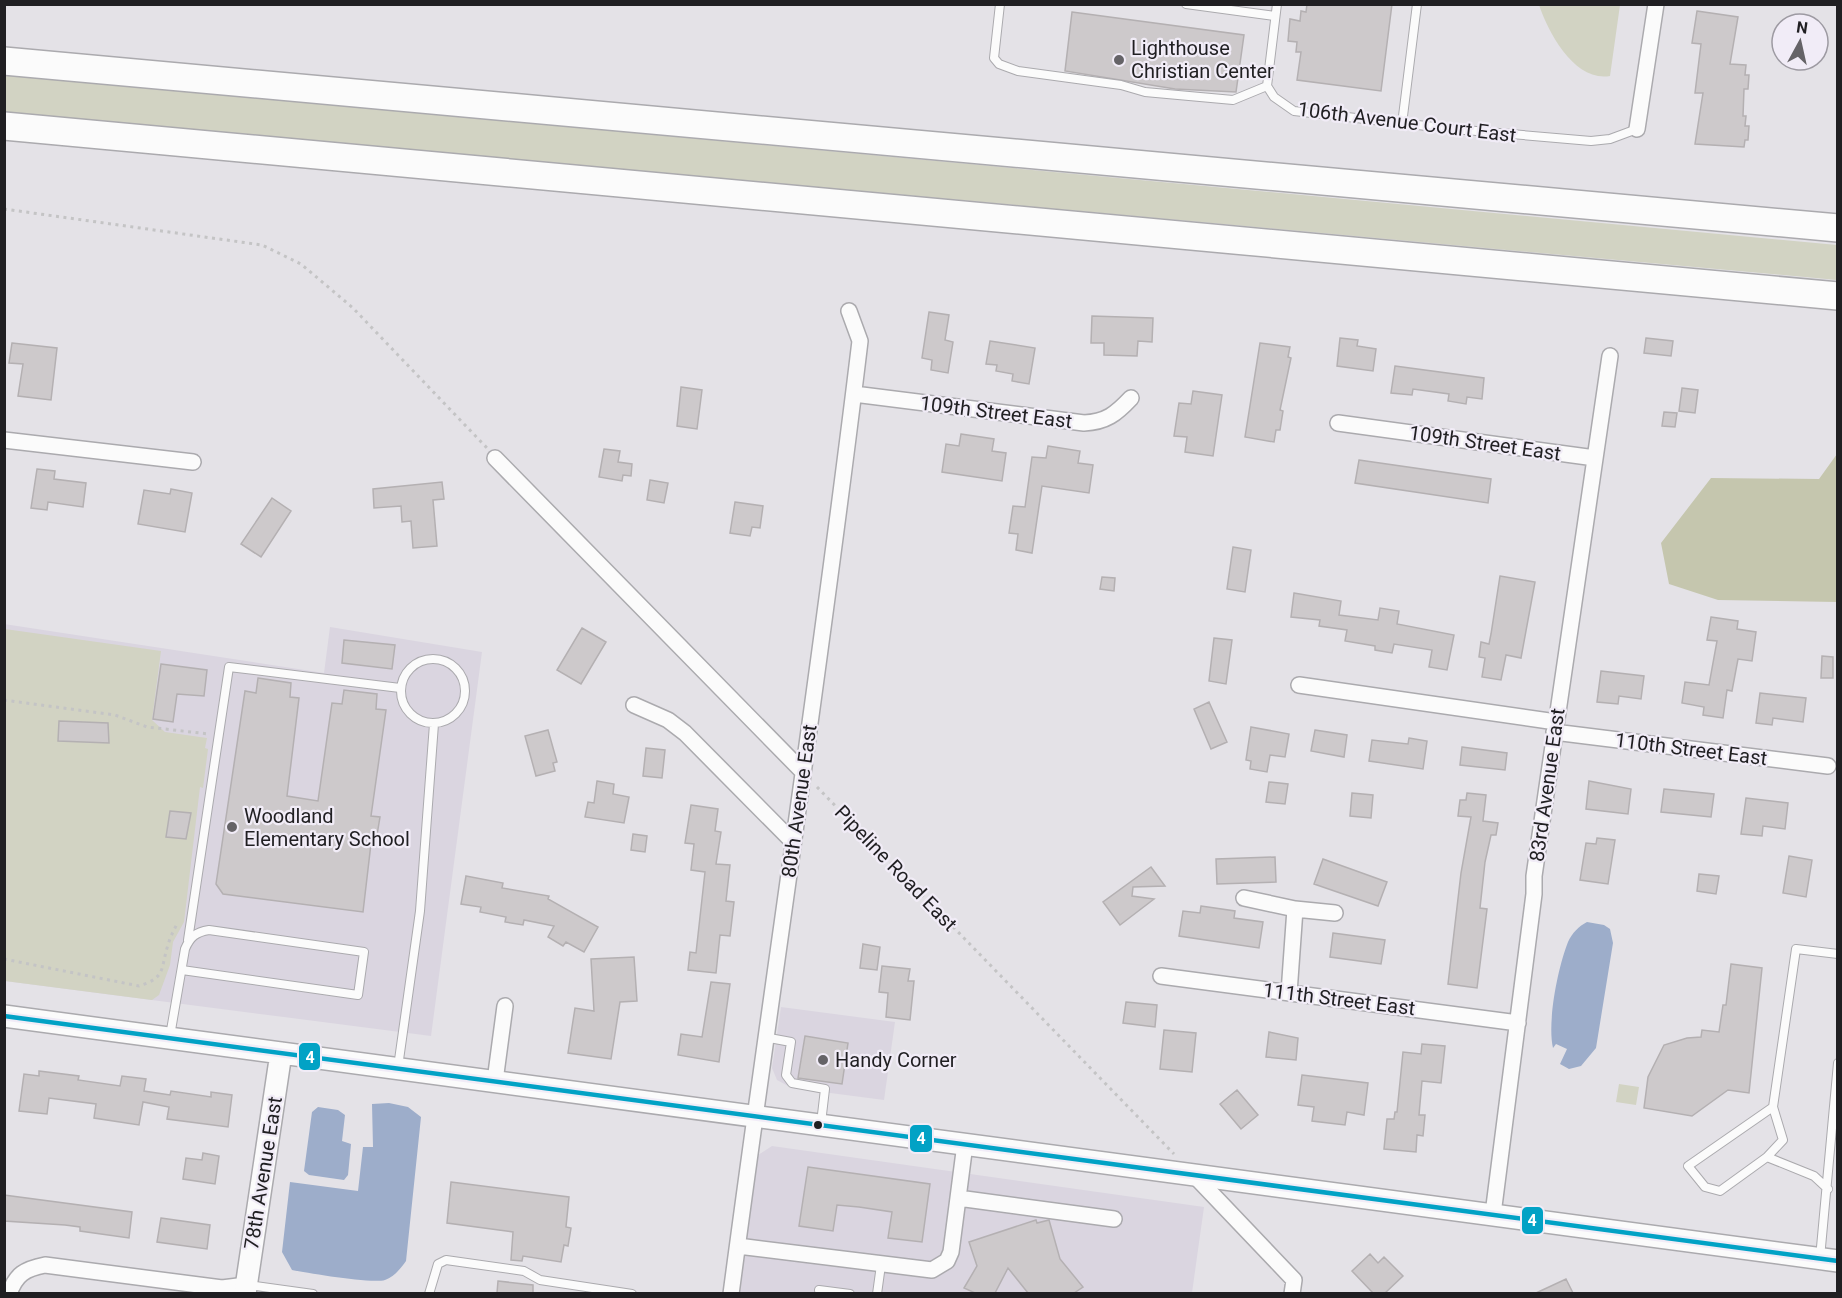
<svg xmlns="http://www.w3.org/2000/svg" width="1842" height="1298" viewBox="0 0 1842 1298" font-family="Roboto,sans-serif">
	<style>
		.built { fill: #dad5e0 }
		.green { fill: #d2d3c3 }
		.forest { fill: #c5c6ae }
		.water { fill: #9dadca }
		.building { fill: #cdc9cb; stroke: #b4b0b2; stroke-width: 1.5 }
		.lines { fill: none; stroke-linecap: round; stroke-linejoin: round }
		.lane-casing { stroke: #abaaae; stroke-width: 10 }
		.street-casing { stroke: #abaaae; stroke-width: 18 }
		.secondary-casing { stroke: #abaaae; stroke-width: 24 }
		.highway-casing { stroke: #abaaae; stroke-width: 30 }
		.path { stroke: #c4c4c5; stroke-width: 3; stroke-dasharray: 3 4.5; stroke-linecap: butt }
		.lane { stroke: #fbfbfb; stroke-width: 8 }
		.street { stroke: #fbfbfb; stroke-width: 15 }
		.secondary { stroke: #fbfbfb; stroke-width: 21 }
		.highway { stroke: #fbfbfb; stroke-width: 27 }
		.bus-1-casing { stroke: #f1ecf7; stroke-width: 9 }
		.bus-1 { stroke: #02a2c5; stroke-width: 4.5 }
		.poi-dot { fill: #656367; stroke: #f1ecf7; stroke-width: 2 }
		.bus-dot { fill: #201f22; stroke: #f1ecf7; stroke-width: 2 }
		.labels { text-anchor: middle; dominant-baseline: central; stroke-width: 4.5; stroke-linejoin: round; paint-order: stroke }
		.poi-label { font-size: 20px; fill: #201f22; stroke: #f1ecf7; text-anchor: start }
		.street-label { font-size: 20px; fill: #201f22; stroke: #f1ecf7 }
		.line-badge { stroke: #f1ecf7; stroke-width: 2 }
		.badge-label { font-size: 16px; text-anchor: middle; font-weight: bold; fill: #fff }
	</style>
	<rect width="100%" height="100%" fill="#e4e2e7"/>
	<!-- built -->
	<path class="built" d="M4 624 324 673 330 627 482 652 431 1036 5 981Z
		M781 1007 895 1022 884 1100 792 1088 777 1080 772 1068Z
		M772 1146 1204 1207 1192 1293 739 1294 758 1155Z"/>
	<!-- green -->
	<path class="green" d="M1539 5H1620L1610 76C1575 82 1549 34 1539 5Z
		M4 74 1837 245V280L5 113Z
		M5 629 161 651 152 720 165 732 207 738 205 748 208 749 203 788 200 787 184 922 173 942 170 965 159 995 152 1000 5 981Z
		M1619 1084 1639 1087 1636 1105 1616 1102Z"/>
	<!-- forest -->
	<path class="forest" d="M1837 454V602L1718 600 1669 584 1661 543 1711 478 1819 479Z"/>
	<!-- water -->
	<path class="water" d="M1587 922 1604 925 1610 929 1613 943 1596 1048 1581 1066 1569 1069 1560 1064 1567 1049 1556 1044 1553 1048C1547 1022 1558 967 1568 942 1572 933 1579 926 1587 922Z
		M389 1103 408 1107 421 1117 406 1261C401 1268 394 1277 385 1280 371 1284 309 1273 292 1270L282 1252 290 1182 358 1191 363 1147H373L372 1104Z
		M318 1107 338 1110 345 1115 342 1141 351 1144 348 1175 344 1180 309 1175 304 1171 312 1112Z"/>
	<!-- building -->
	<path class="building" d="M1307 4H1392L1381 91 1297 80 1301 52H1296L1297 42 1288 41 1290 19 1300 21 1301 11 1306 12Z
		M1697 11 1738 17 1730 64 1746 65 1745 75H1749L1748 89H1744L1743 116H1746L1745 126H1749L1748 140H1745L1744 147 1695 144 1703 93H1695L1701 44 1692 43Z
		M1072 12 1244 35 1236 92 1175 89 1065 71Z
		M929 312 949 315 945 340 953 342 948 373 931 370 932 360 922 358Z
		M1092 316 1153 318 1152 342 1138 341 1137 356 1104 355V343H1091Z
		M1340 338 1358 340 1357 346 1376 349 1373 371 1337 366Z
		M1646 338 1673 341 1671 356 1644 353Z
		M990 341 1035 348 1029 384 1012 381 1013 374 996 371 997 365 986 364Z
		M12 343 57 348 51 400 18 396 23 364 9 363Z
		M1260 343 1290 347 1288 357 1291 358 1280 410 1283 411 1280 430H1276L1274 442 1245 437Z
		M1395 366 1484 378 1482 399 1467 397 1466 404 1448 401 1449 394 1413 389 1412 395 1391 393Z
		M681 387 702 390 697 429 677 426Z
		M1682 388 1698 390 1695 413 1679 411Z
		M1193 391 1222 395 1213 456 1185 452 1187 437 1174 436 1179 403 1191 404Z
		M1664 412 1677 413 1675 427 1662 426Z
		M961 434 994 439 992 451 1006 453 1002 481 942 472 946 444 959 446Z
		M1048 446 1080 451 1078 463 1093 465 1089 493 1042 486 1032 553 1016 550 1018 534 1009 533 1013 506 1025 507 1032 457 1046 458Z
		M604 449 620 451 618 462 632 464 631 476 623 475 622 481 599 477Z
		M1359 460 1491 479 1488 503 1355 483Z
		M37 469 55 471 54 479 86 483 83 507 48 502 47 510 31 508Z
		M650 480 668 483 664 503 647 500Z
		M442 482 444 499 433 500 437 546 413 548 411 521 402 522 401 506 374 508 373 489Z
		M171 489 192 493 185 532 138 524 144 490 170 494Z
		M272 498 291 511 261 557 241 544Z
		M735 502 763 506 760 528 752 527 750 536 730 533Z
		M1233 547 1251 550 1245 592 1227 589Z
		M1500 576 1535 582 1521 658 1506 655 1501 680 1482 677 1485 658 1479 657 1481 642 1489 644 1491 634Z
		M1102 577 1115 578 1114 591 1100 589Z
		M1294 593 1341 601 1339 615 1378 620 1380 608 1399 611 1397 624 1454 635 1447 670 1429 667 1432 650 1394 644 1392 653 1375 650V646L1345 641 1347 630 1319 626 1320 620 1291 617Z
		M1711 617 1738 621 1737 629 1756 632 1752 661 1738 659 1732 691 1727 690 1723 718 1703 715 1704 707 1682 703 1685 682 1709 685 1717 641 1707 640Z
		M582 628 606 642 581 684 557 670Z
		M1214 638 1232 640 1226 684 1209 681Z
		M344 640 395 645 392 669 342 663Z
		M1822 656 1833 657V678H1821Z
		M161 664 207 670 204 696 177 694 173 722 153 719Z
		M1601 671 1644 676 1641 699 1619 696 1618 704 1597 702Z
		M258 678 291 683 290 697 299 698 287 796 318 801 332 703 342 704 344 690 377 694 376 709 386 710 371 816 380 817 377 835H372L363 912 223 894 216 884 245 691 256 693Z
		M1760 693 1806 698 1803 722 1773 718 1772 725 1756 723Z
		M1209 702 1227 742 1211 749 1194 709Z
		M59 721 108 723 109 743 58 741Z
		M1251 727 1289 734 1285 757 1270 755 1267 772 1250 769 1251 761 1246 760Z
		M548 730 557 762 553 763 555 771 536 776 525 736Z
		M1315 730 1347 735 1344 757 1311 751Z
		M1409 738 1427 741 1423 769 1369 761 1372 740 1408 744Z
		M1462 747 1507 753 1505 770 1460 765Z
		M646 748 665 750 662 778 643 776Z
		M597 781 614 784 613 794 629 797 624 823 585 817 588 802 594 803Z
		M1589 781 1631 789 1628 814 1586 809Z
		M1269 782 1288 784 1285 804 1266 802Z
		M1664 789 1714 794 1711 817 1661 812Z
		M1352 793 1373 795 1371 818 1350 816Z
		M1467 793 1486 795 1483 821 1498 823 1496 835H1491L1485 862 1480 908 1487 909 1477 988 1448 984 1461 873 1471 817 1458 816 1460 800H1466Z
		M1746 798 1788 803 1785 829 1763 826 1762 836 1741 834Z
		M691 805 718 809 715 831 721 832 716 864 730 865 726 901 734 902 730 936 720 935 716 973 688 970 690 952 696 953 705 872 691 870 694 844 685 843Z
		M170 811 191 813 186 839 166 837Z
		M633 834 647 836 645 852 631 850Z
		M1597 838 1615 840 1608 884 1580 880 1586 843 1596 844Z
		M1789 856 1812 860 1806 897 1783 893Z
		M1275 857 1276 882 1217 884 1216 859Z
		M1323 859 1387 882 1378 906 1314 884Z
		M1151 867 1165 886 1133 887 1132 896 1154 899 1120 925 1103 902Z
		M1699 874 1719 876 1716 894 1697 891Z
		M466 876 503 883 502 888 549 896 548 899 598 927 584 952 566 942 563 946 548 937 554 926 524 920 523 925 505 922 506 917 480 912 481 907 461 904Z
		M1201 906 1235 911 1234 918 1263 922 1259 948 1179 936 1183 911 1200 913Z
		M1333 933 1385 940 1381 964 1330 957Z
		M863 944 880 947 877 970 860 968Z
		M634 957 637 1001 620 1002 611 1059 568 1053 575 1008 594 1011 591 959Z
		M1731 964 1762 968 1749 1093 1728 1090 1692 1116 1644 1108 1648 1077 1664 1045 1687 1038 1701 1037 1702 1030 1719 1032 1723 1005H1726Z
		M882 966 910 969 908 981H914L910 1020 886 1017 888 993 879 992Z
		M711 982 730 984 719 1062 678 1055 681 1034 702 1037Z
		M1126 1002 1157 1005 1155 1027 1123 1023Z
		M1164 1030 1196 1033 1192 1072 1160 1069Z
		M1269 1032 1298 1038 1296 1060 1266 1057Z
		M805 1036 848 1043 842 1084 798 1078Z
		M1422 1044 1445 1046 1441 1083 1422 1081 1419 1115H1425L1423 1136 1417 1135 1416 1152 1384 1149 1387 1119H1394L1395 1112H1397L1403 1052 1421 1054Z
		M39 1071 79 1076 78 1080 120 1086 122 1076 146 1079 144 1091 170 1095 171 1091 211 1097V1092L232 1095 228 1127 167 1119 169 1107 143 1102 139 1125 94 1118 96 1104 49 1098 47 1114 19 1111 24 1074 39 1076Z
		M1302 1075 1368 1083 1364 1115 1347 1112 1345 1125 1312 1121 1314 1107 1298 1105Z
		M1237 1090 1258 1115 1241 1129 1220 1104Z
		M203 1153 219 1156 215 1184 183 1179 186 1158 202 1160Z
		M808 1167 930 1184 922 1242 888 1238 892 1212 859 1207 837 1205 833 1231 799 1226Z
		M451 1182 569 1197 566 1227 571 1228 568 1246 564 1245 561 1262 523 1256 522 1261 511 1260 513 1232 447 1223Z
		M4 1195 132 1212 129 1238 80 1231V1227L65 1225 4 1221Z
		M161 1218 210 1225 207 1249 157 1242Z
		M1036 1220 1037 1223 1049 1220 1060 1259 1083 1287 1074 1293H1028L1008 1268 995 1293H975L964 1288 977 1266 969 1242Z
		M1370 1254 1378 1263 1384 1257 1403 1276 1385 1293H1373L1352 1271Z
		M1566 1279 1573 1293H1536Z
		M498 1281 533 1285V1293H497Z"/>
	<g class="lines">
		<defs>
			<path id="lane" d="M1000 4 994 58 999 64 1018 71 1121 85 1145 92 1233 100 1267 86
				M1186 4 1275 16
				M1277 4 1267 86 1274 97 1294 111 1453 129 1591 141 1610 139 1637 129
				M1402 124 1417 4
				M401 691a32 32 0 1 1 64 0a32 32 0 1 1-64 0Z
				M188 940 229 667 400 688
				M170 1036 185 949C190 937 196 932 209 930L364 952 358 995 182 970
				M764 1037 791 1042 786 1075 792 1083 825 1089 821 1123
				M398 1067 420 911 434 724
				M1767 1157 1783 1140 1773 1107
				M1828 1189 1814 1176 1767 1157 1720 1191 1705 1187 1688 1166 1773 1107 1796 949 1838 954
				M1820 1258 1838 1063
				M248 1285 313 1294
				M819 1290 850 1294
				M429 1294 438 1264 446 1260 524 1271 540 1280 632 1294
				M877 1294 881 1265"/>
			<path id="street" d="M1637 129 1656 4
				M854 394 1084 423C1106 422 1116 414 1131 398
				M1338 423 1595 458
				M4 440 193 462
				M495 458 803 772
				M1299 685 1556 722
				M634 705 668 720 685 733 793 842
				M1554 732 1828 766
				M1244 898 1295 909
				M1161 976 1518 1023
				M1289 993 1295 909 1335 913
				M495 1081 505 1006
				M1193 1174 1294 1280 1292 1294
				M958 1198 1114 1219
				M1493 1214 1534 894V876L1610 356
				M738 1246 932 1270 947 1261 951 1252 965 1144
				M9 1294C16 1274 25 1269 45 1265L222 1288 246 1285
				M731 1294C773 976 822 659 860 341L849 311"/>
			<path id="secondary" d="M4 1016 1838 1261
				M245 1294 281 1053"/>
			<path id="highway" d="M4 61 1838 228
				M4 126 1838 296"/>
		</defs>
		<!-- lane casing -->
		<use href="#lane" class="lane-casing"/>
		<!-- street casing -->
		<use href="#street" class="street-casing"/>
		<!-- secondary casing -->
		<use href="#secondary" class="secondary-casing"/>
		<!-- highway casing -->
		<use href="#highway" class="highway-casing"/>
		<!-- path -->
		<path class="path" d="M4 209 262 245 301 264 353 308 487 448
			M4 700 115 715 147 727 209 734
			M817 787 1174 1154
			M4 959 139 986C167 977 160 969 168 945 170 937 174 930 178 922"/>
		<!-- lane -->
		<use href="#lane" class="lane"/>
		<!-- street -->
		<use href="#street" class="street"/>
		<!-- secondary -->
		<use href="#secondary" class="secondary"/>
		<!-- highway -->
		<use href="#highway" class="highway"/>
		<defs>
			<path id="bus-1" d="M4 1016 1838 1261"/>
		</defs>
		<!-- bus-1 casing -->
		<use href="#bus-1" class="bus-1-casing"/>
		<!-- bus-1 -->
		<use href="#bus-1" class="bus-1"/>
	</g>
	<!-- markers -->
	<g class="poi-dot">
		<circle cx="1119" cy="60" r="6"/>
		<circle cx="232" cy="827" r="6"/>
		<circle cx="823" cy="1060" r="6"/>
	</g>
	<circle class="bus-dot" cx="818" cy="1125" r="5"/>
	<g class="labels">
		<!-- poi labels -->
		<g class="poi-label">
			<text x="1131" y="48">Lighthouse<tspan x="1131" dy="23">Christian Center</tspan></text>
			<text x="244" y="816">Woodland<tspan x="244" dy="23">Elementary School</tspan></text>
			<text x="835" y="1060">Handy Corner</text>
		</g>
		<!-- street labels -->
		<g class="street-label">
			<text transform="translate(1407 122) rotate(7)">106th Avenue Court East</text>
			<text transform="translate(996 412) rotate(7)">109th Street East</text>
			<text transform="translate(1485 443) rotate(8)">109th Street East</text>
			<text transform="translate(1691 749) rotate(7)">110th Street East</text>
			<text transform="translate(1547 785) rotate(-82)">83rd Avenue East</text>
			<text transform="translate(799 801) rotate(-82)">80th Avenue East</text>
			<text transform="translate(896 868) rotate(46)">Pipeline Road East</text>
			<text transform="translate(1339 999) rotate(7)">111th Street East</text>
			<text transform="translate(263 1173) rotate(-81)">78th Avenue East</text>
		</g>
	</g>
	<g class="line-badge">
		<rect x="298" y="1042" width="23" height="29" rx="6" fill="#02a2c5"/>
		<rect x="909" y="1124" width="24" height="29" rx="6" fill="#02a2c5"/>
		<rect x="1521" y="1206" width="23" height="29" rx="6" fill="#02a2c5"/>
	</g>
	<g class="badge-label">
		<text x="310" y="1063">4</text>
		<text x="921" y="1144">4</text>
		<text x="1532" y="1226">4</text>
	</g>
	<!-- border -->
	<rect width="1842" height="1298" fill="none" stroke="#201f22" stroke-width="12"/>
	<!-- north arrow -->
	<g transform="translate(1800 42) rotate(8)"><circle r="28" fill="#f1ecf7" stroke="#9d9aa2" stroke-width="1.5"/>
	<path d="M0-4.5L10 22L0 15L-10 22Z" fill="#656367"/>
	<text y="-9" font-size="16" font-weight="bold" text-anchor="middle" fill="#201f22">N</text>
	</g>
</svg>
